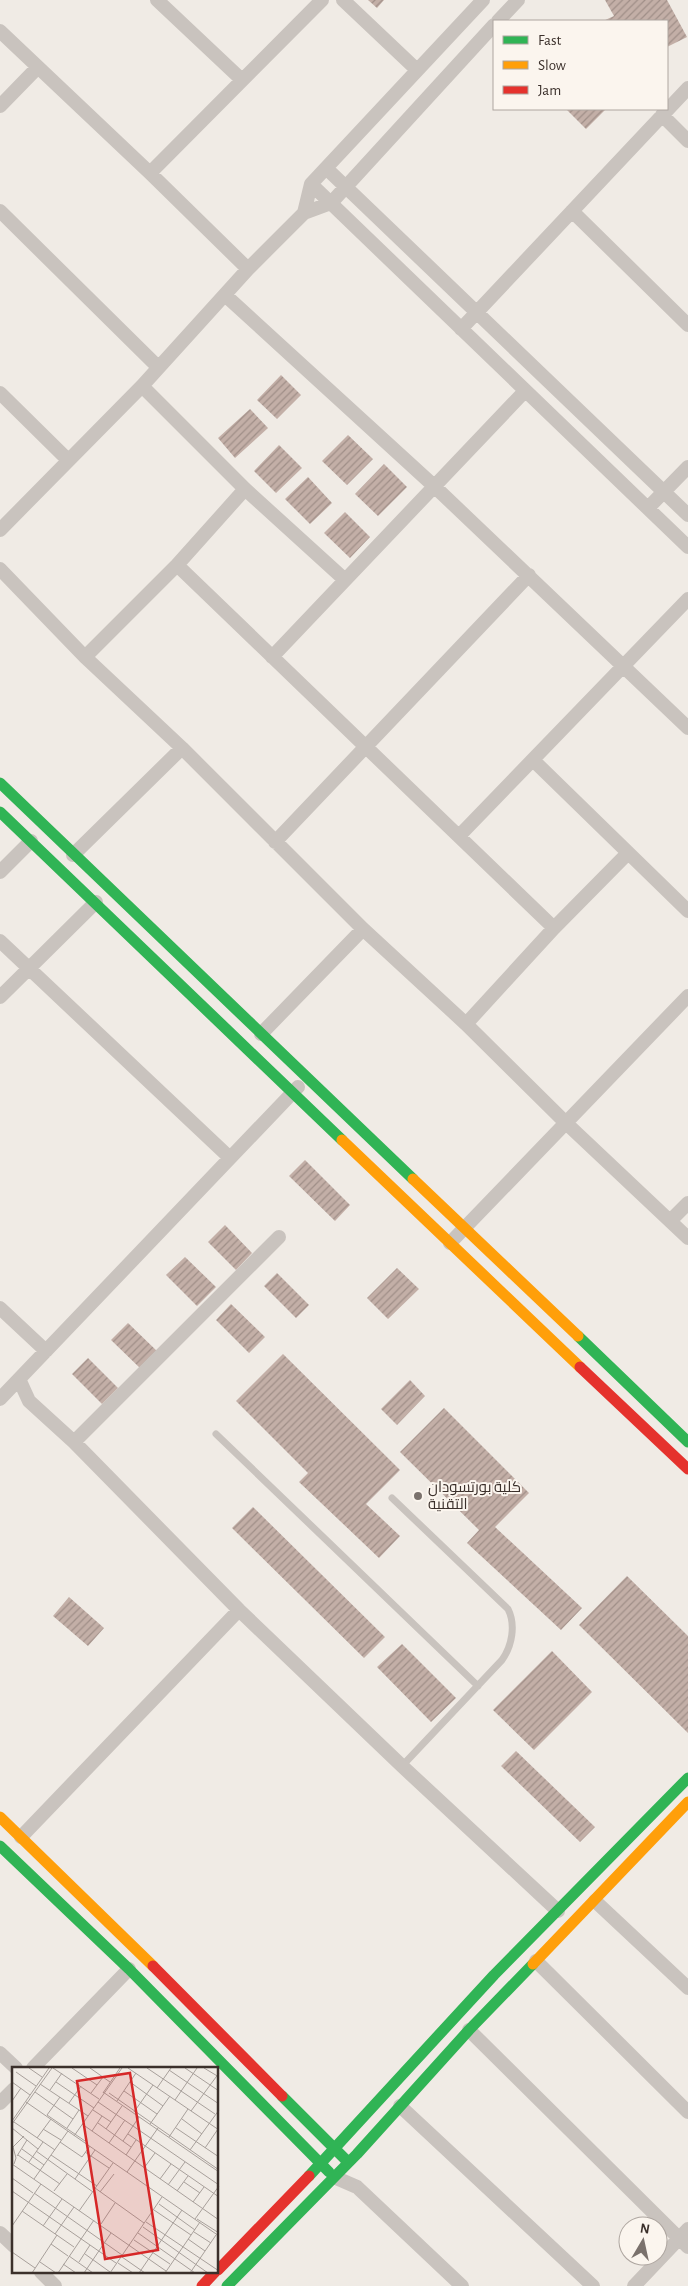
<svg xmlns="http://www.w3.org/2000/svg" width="688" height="2286" viewBox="0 0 688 2286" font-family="'Alegreya Sans',Cairo,sans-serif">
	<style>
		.building { fill: url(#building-hatch) }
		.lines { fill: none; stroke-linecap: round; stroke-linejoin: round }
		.lane { stroke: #c9c3be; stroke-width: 7 }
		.street { stroke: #c9c3be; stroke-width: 14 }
		.fast { stroke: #30b455; stroke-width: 11 }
		.slow { stroke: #ff9f0a; stroke-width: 11 }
		.jam { stroke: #e5322d; stroke-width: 11 }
		.poi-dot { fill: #7a716c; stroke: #fbf5ee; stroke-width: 2 }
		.labels { text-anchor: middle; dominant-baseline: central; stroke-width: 4; stroke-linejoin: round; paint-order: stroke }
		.poi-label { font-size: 15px; fill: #3b302b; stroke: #fbf5ee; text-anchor: start }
		.inset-road { fill: none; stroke: #a8a09b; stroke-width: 1 }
		.view { fill: #d62828; fill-opacity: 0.15; stroke: #d62828; stroke-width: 2.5 }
		.inset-edge { fill: none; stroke: #3b302b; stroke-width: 2.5 }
	</style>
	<defs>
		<pattern id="building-hatch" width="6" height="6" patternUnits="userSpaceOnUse" patternTransform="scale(1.25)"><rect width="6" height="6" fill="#c3afa7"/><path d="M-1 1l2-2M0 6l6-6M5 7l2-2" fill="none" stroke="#a08f88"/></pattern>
	</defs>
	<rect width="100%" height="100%" fill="#f0ebe5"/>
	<!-- building -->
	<path class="building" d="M368 0H384L377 8Z
		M605 0H667L687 37 667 47V21H603L614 16Z
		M566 109H606L586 129Z
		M281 375 301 395 277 419 257 400Z
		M250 409 268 428 235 458 218 438Z
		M348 435 373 459 347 485 322 461Z
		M279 445 302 468 276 493 254 471Z
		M384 464 407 487 378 516 355 494Z
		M308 477 332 503 310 524 285 499Z
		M345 512 370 537 350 558 324 533Z
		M305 1160 350 1205 335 1221 289 1176Z
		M225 1225 252 1253 236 1270 208 1242Z
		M185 1257 216 1287 197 1306 166 1275Z
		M397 1268 419 1289 388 1319 367 1298Z
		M277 1273 309 1305 296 1318 264 1286Z
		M231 1304 265 1337 249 1353 216 1320Z
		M128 1323 158 1352 141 1369 111 1340Z
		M283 1354 400 1470 366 1504 400 1536 379 1558 299 1482 308 1473 236 1401Z
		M88 1358 118 1388 102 1404 72 1374Z
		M410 1380 425 1396 397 1425 381 1409Z
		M444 1408 529 1493 495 1527 582 1608 561 1630 467 1543 479 1530 400 1452Z
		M253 1507 385 1637 364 1658 232 1528Z
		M627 1576 688 1636V1733L579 1625Z
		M69 1597 104 1628 88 1646 53 1616Z
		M402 1644 456 1698 431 1722 377 1667Z
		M552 1651 592 1692 534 1750 493 1710Z
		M516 1751 595 1827 580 1842 501 1766Z"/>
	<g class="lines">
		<!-- lane -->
		<path class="lane" d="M216 1434 478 1686
			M392 1498 508 1609C516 1625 512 1646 502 1660L402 1766"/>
		<!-- street -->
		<path class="street" d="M157 0 242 80
			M343 0 417 70
			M498 21 518 0
			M0 31 150 173 248 269
			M0 106 38 67
			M662 115 688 141
			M326 168 688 515
			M150 173 322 0
			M311 184 688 547
			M0 211 158 367
			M572 211 688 325
			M304 213 311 184 483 0
			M225 295 434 486 688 728
			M461 329 688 88
			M142 386 245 489 344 579
			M0 393 68 460
			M648 508 688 467
			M0 530 142 386 248 269 304 213 331 203 494 25
			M177 565 554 928
			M0 569 85 657 182 748 363 929 466 1024 566 1123 688 1238
			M85 657 177 565 245 489
			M272 657 524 392
			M533 760 688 911
			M459 836 688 599
			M275 842 529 575
			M73 855 182 748
			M0 872 31 841
			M0 941 229 1157
			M0 997 96 902
			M466 1024 554 928 628 853
			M261 1034 363 929
			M670 1221 688 1203
			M450 1243 688 996
			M0 1308 46 1351
			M19 1379 29 1401 74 1442 239 1610 402 1766 558 1911
			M0 1399 298 1087
			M74 1442 279 1237
			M21 1837 239 1610
			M595 1901 688 1988
			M536 1961 688 2112
			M469 2030 688 2247
			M0 2053 16 2068
			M33 2068 129 1969
			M0 2103 14 2089
			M400 2106 593 2286
			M334 2177 357 2187 462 2286
			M0 2233 14 2246
			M41 2272 55 2286
			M634 2286 688 2229"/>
		<!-- fast -->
		<path class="fast" d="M0 783 413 1179
			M0 812 342 1140
			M578 1336 688 1442
			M0 1846 129 1969 329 2172
			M282 2096 345 2159
			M309 2176 494 1975 688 1778
			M227 2286 357 2154 469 2030 533 1964"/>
		<!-- slow -->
		<path class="slow" d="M342 1140 580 1367
			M413 1179 578 1336
			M0 1817 153 1966
			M533 1964 688 1802"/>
		<!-- jam -->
		<path class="jam" d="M580 1367 688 1469
			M153 1966 282 2096
			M218 2270 309 2176
			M202 2286 215 2272"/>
	</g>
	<!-- markers -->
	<circle class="poi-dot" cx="418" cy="1496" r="5"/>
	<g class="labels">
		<!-- poi labels -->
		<g class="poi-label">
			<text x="428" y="1487">كلية بورتسودان<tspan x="428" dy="17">التقنية</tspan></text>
		</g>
	</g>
	<!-- overview -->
	<g transform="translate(12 2067)">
		<rect width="206" height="206" fill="#f0ebe5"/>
		<path class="inset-road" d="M17 1 30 10M41 1 87 32M60 1 85 18M78 1 98 15M116 1 207 63M135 1 203 47M173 1 207 24M192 1 207 10M157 3 207 37M4 5 24 19M0 15 18 28M44 15 82 41M118 15 151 39M28 17 76 49M145 21 159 1M38 23 50 6M112 24 145 47M23 25 61 52M91 25 207 105M79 26 91 10M91 26 108 1M97 26 207 103M163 33 185 1M0 34 9 21M105 34 124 6M14 35 207 169M86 35 207 118M57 36 69 19M81 43 99 55M179 44 207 6M122 45 141 18M35 48 73 74M35 48 48 30M170 52 190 67M0 54 37 1M2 55 43 83M86 56 119 80M0 57 40 1M70 57 207 153M138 57 158 29M0 61 26 82M55 61 67 43M164 61 207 90M31 62 49 73M94 62 110 39M80 64 90 49M116 67 207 130M62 69 110 1M157 70 176 42M25 71 39 52M111 74 127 50M48 75 70 90 78 79M97 76 113 53M193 81 206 62M10 82 32 98M178 83 207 43M24 84 81 125M73 85 97 101M6 88 48 117M39 88 85 119M114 88 124 73M5 89 15 73M17 95 31 75M0 97 154 204M2 97 4 91 1 80 12 69M132 101 143 86M115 105 146 61M0 111 21 126M22 112 56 64M63 112 83 83M148 112 159 97M172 115 188 126M156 118 173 95M83 121 132 156M0 124 104 196M42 124 55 107M165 124 176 109M88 125 102 107M22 126 110 188M181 135 192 120M147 137 183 163M142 143 179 168M10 144 62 180M67 144 101 96M183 152 207 119M185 152 207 166M134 155 207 204M89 157 103 136M0 159 29 117M31 159 50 132M131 160 196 206M182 165 199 176M126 166 183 206M43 167 62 140M176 172 193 184M122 173 158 197M39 177 56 189M0 185 23 201M73 187 98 205M57 189 81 206M110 190 133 206M28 195 44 206M67 195 78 178M106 196 121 206M51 197 64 206M20 206 45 168M46 206 82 153M72 206 99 166M98 206 150 130M127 206 170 143M153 206 188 155M178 206 204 168"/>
		<path class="view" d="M118 6 146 183 93 192 65 14Z"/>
		<rect width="206" height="206" class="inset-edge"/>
	</g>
	<!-- legend -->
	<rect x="493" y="20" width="175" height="90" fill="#fbf5ee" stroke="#aea6a0"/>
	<rect x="503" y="36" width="25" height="8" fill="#30b455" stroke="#aea6a0"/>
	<text x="538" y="45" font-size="15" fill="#3b302b">Fast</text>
	<rect x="503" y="61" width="25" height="8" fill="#ff9f0a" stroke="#aea6a0"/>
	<text x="538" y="70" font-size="15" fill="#3b302b">Slow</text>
	<rect x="503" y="86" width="25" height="8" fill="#e5322d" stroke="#aea6a0"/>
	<text x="538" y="95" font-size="15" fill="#3b302b">Jam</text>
	<!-- north arrow -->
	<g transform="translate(643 2241) rotate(9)"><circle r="24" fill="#fbf5ee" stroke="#aea6a0"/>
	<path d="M0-4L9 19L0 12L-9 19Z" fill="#7a716c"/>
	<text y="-8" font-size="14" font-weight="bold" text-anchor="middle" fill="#3b302b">N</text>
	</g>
</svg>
